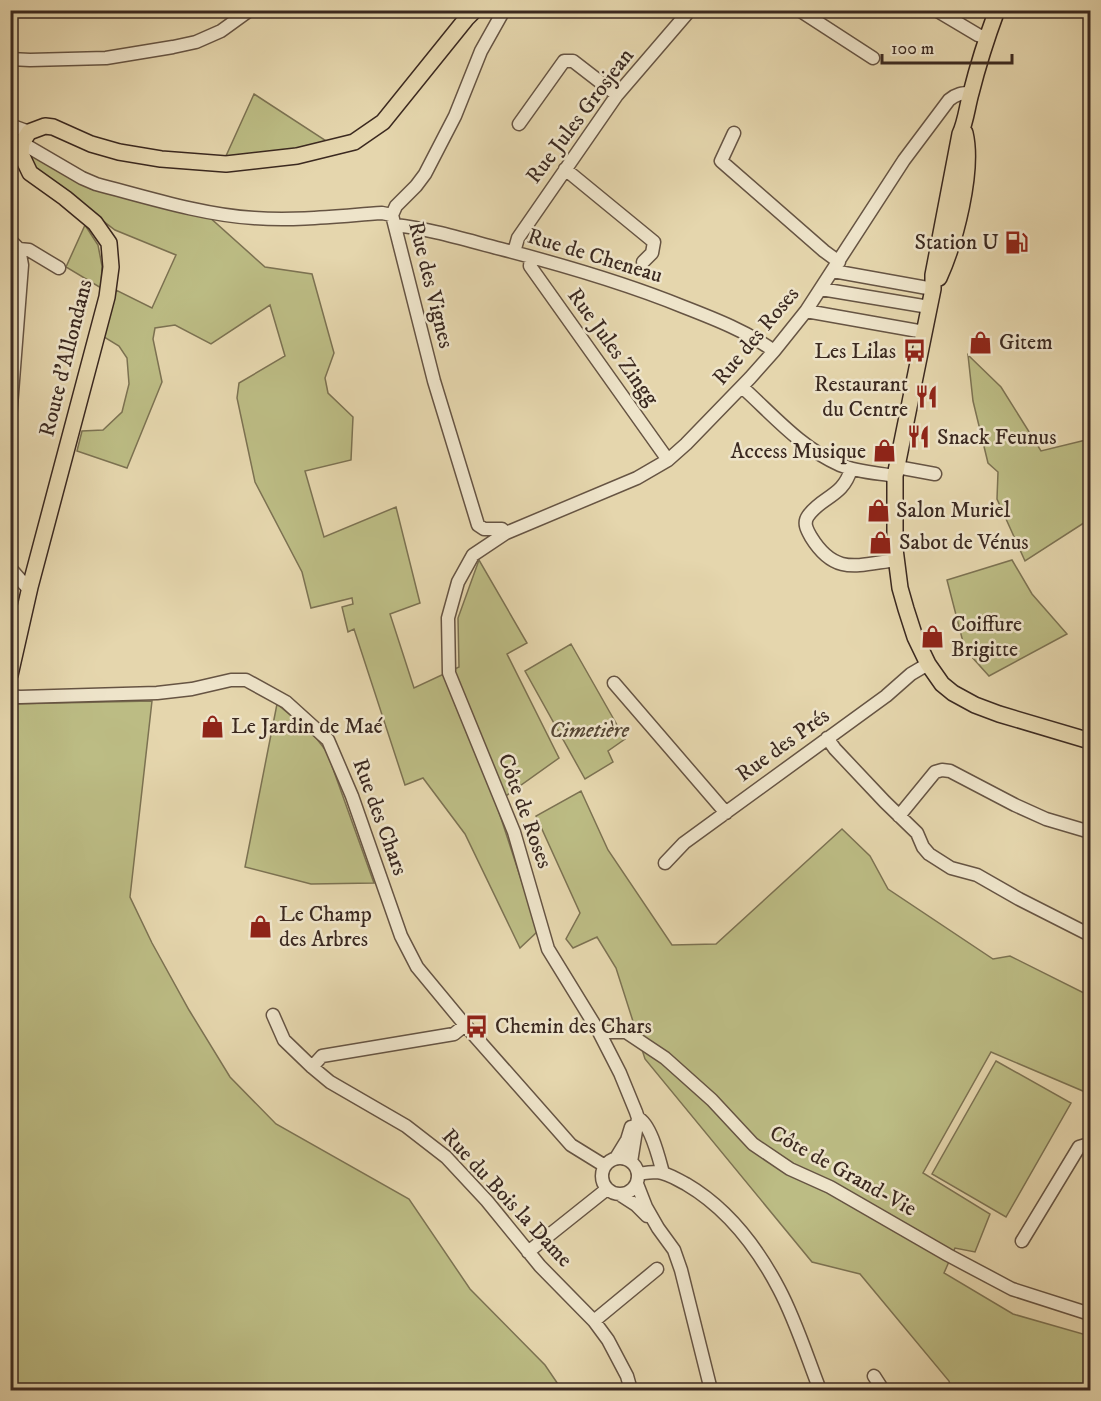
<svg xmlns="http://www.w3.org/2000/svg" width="1101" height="1401" viewBox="0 0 1101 1401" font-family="'IM FELL DW Pica',serif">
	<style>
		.green { fill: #bcbc84; stroke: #7c7252; stroke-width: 1.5 }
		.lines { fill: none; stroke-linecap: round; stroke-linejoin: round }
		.minor-casing { stroke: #665443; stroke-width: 15 }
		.major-casing { stroke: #3b2920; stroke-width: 18 }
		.minor { stroke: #eee4ca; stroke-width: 12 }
		.major { stroke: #e5d6ad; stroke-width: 15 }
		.labels { text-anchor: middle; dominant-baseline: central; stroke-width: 5; stroke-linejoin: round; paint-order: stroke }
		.street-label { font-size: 22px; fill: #3b2920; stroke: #eee4ca }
		.poi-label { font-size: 22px; fill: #3b2920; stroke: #eee4ca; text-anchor: start }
		.park-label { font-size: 22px; font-style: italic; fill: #554634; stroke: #eee4ca }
	</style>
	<rect width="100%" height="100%" fill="#e5d6ad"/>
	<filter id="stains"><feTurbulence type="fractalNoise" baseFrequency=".00333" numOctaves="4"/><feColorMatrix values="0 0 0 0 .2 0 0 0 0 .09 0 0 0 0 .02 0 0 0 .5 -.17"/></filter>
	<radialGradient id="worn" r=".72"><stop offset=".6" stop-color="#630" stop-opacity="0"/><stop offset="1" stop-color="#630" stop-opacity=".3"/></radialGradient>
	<!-- green -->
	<path class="green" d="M254 94 331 144 286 152 226 156Z
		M28 151 91 189 208 216 265 267 312 274 334 353 325 378 328 393 353 417 351 460 305 471 324 537 396 507 420 603 390 614 414 688 459 667 458 618 479 560 527 643 507 654 559 758 496 803 538 931 520 948 465 834 423 778 405 785 354 629 348 632 342 607 353 604 352 598 311 608 302 572 255 482 237 398 239 383 285 356 270 305 211 344 175 325 155 328 153 339 162 382 127 468 77 451 82 431 103 430 122 412 129 384 127 358 119 346 104 337 116 290 152 308 176 255 115 230 34 168Z
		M85 225 98 245 102 266 101 288 66 267Z
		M968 355 1001 387 1041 451 1090 439V519L1025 561 997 499 998 472 988 463 973 401Z
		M1012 560 1032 594 1067 634 989 676 971 656 963 642 947 580Z
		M571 644 625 739 608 751 613 762 585 779 525 671Z
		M152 701 130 897 152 943 189 1010 230 1077 276 1124 409 1199 470 1289 545 1365 562 1390H11V704Z
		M277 704 313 734 327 752 374 883 311 884 245 867Z
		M581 791 608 850 672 945 716 944 842 829 870 856 888 889 993 959 1010 956 1090 996V1094L991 1052 923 1173 990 1214 975 1252 955 1248 944 1273 1013 1314 1090 1336V1390H952L949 1381 860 1274 812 1262 645 1059 616 968 597 937 573 948 566 939 580 913 536 816Z
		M996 1061 1071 1103 1006 1217 932 1174Z"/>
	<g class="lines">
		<defs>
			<path id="minor" d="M504 10 481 51 455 116 425 174 416 186 396 206 392 215 434 381 478 525 484 529H502L506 533
				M799 10 873 58
				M936 10 978 35 987 38
				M10 59 30 60 106 58 173 47 196 42 221 31 250 10
				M519 124 564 61H573L617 95
				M10 125 29 132
				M734 133 721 161 824 251 839 262
				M22 143 82 178 96 184C146 197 203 215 254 218 297 221 339 216 382 213L392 215
				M565 169 654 242 652 253 643 262
				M395 225C431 229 466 240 501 249 563 265 625 283 684 307 715 319 748 332 774 351
				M10 240 19 249 29 250 59 268
				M514 252 518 238 617 95 690 10
				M531 257 530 266 668 460
				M833 271 933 289
				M821 289 929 307
				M806 311 924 332
				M742 387C773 415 801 448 840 465 857 472 877 473 895 476
				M10 419 22 265 19 249
				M897 467 935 474
				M851 469C843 497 822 496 808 516 803 523 807 530 811 537 835 576 857 565 896 560
				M10 568 25 585 30 587
				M614 683 726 813
				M10 696 20 697 157 693 192 689 231 680H246L286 702 328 740 352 796 401 936 417 967 465 1025 571 1145 605 1166
				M827 738 835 749 885 802 917 833 923 847 929 854 951 868 977 875 1019 899 1090 935
				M899 816 935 772 942 770 950 771 1015 805 1046 819 1090 832
				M665 863 684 843 886 696 911 674 928 664
				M273 1015 284 1040 312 1067 330 1082 406 1126 446 1157 487 1201 540 1266 594 1321 608 1340 627 1376 631 1390
				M599 1032H626L665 1058 712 1100 753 1144 790 1169 830 1187 948 1255 1012 1289 1090 1314
				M312 1067 322 1056 454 1034 465 1025
				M638 1118C651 1124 659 1159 663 1173
				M616 1158 627 1140 631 1127
				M602 1176a18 18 0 1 1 36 0a18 18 0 1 1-36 0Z
				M631 1162 638 1118 636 1112 620 1073 599 1032 548 949 514 832 449 673 448 618 458 582 473 555 506 533 637 478 668 460 686 444 750 378 774 351 806 311 904 160 949 100C956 94 962 93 971 93
				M638 1174C644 1173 651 1172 657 1172 668 1173 676 1179 686 1184 727 1208 757 1247 779 1289 796 1321 807 1357 820 1390
				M637 1184 646 1207 658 1228 674 1250 681 1270 711 1390
				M619 1194 636 1205 647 1216
				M1022 1241 1079 1147 1089 1144H1090
				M528 1252 607 1189
				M594 1321 657 1269
				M874 1376 883 1390"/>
			<path id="major" d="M997 10C987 37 978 65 971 93 967 107 966 121 960 134L933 275V289L895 476V549L900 588 906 609 915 637 928 664 942 684 953 693 975 705 999 714 1090 741
				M939 278C955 243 974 171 965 133
				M10 675 30 587 107 297 111 267 109 243 95 223 65 198 30 173 21 154 22 143 29 132 45 126 53 127 91 144 119 152 161 159 226 164 297 156 354 142 383 122 466 19 475 10"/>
		</defs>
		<!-- minor casing -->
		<use href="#minor" class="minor-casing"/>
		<!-- major casing -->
		<use href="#major" class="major-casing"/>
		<!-- minor -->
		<use href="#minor" class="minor"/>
		<!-- major -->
		<use href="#major" class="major"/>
	</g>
	<!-- icons -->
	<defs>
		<symbol id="fuel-bare" viewBox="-9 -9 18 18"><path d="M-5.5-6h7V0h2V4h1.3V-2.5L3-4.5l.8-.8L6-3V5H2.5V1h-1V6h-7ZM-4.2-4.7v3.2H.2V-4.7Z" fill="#8f2418" stroke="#eee4ca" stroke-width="2.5" paint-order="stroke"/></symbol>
		<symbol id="shop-bare" viewBox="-9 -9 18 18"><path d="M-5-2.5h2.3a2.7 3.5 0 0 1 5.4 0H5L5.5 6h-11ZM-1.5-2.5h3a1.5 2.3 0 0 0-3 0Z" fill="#8f2418" stroke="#eee4ca" stroke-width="2.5" paint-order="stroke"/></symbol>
		<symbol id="bus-bare" viewBox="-9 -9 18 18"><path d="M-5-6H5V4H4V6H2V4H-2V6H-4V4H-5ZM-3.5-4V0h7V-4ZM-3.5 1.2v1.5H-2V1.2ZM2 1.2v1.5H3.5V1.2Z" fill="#8f2418" stroke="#eee4ca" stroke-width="2.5" paint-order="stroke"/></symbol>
		<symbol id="restaurant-bare" viewBox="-9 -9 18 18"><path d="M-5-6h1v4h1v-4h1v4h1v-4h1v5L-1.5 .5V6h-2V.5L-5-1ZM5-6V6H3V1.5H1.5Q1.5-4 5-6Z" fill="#8f2418" stroke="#eee4ca" stroke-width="2.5" paint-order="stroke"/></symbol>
	</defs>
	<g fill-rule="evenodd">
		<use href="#fuel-bare" x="1000" y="226" width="33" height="33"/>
		<use href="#shop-bare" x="964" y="326" width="33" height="33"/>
		<use href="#bus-bare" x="898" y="334" width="33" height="33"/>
		<use href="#restaurant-bare" x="910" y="380" width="33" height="33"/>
		<use href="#restaurant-bare" x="902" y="420" width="33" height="33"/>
		<use href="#shop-bare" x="868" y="434" width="33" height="33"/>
		<use href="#shop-bare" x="862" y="494" width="33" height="33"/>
		<use href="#shop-bare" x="864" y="526" width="33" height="33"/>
		<use href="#shop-bare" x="916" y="620" width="33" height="33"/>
		<use href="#shop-bare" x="196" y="710" width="33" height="33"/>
		<use href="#shop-bare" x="244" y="910" width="33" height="33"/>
		<use href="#bus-bare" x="460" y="1010" width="33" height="33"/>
	</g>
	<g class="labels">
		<!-- street labels -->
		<g class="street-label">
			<text transform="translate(580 116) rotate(-53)">Rue Jules Grosjean</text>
			<text transform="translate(595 256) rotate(17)">Rue de Cheneau</text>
			<text transform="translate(431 285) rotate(76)">Rue des Vignes</text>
			<text transform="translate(756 336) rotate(-50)">Rue des Roses</text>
			<text transform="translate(613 347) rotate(54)">Rue Jules Zingg</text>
			<text transform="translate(66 358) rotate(-76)">Route d'Allondans</text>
			<text transform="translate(783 745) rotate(-36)">Rue des Prés</text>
			<text transform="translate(525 811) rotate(70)">Côte de Roses</text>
			<text transform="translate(380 817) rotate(70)">Rue des Chars</text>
			<text transform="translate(843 1171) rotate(29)">Côte de Grand-Vie</text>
			<text transform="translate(507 1198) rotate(47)">Rue du Bois la Dame</text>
		</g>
		<!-- poi labels -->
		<g class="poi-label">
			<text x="999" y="242" text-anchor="end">Station U</text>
			<text x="999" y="342">Gitem</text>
			<text x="896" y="351" text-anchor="end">Les Lilas</text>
			<text x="908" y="384" text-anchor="end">Restaurant<tspan x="908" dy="25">du Centre</tspan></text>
			<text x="937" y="437">Snack Feunus</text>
			<text x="866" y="451" text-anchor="end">Access Musique</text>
			<text x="896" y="510">Salon Muriel</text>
			<text x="899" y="542">Sabot de Vénus</text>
			<text x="951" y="624">Coiffure<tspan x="951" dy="25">Brigitte</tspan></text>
			<text x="231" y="726">Le Jardin de Maé</text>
			<text x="279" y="914">Le Champ<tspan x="279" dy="25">des Arbres</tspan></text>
			<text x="495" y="1026">Chemin des Chars</text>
		</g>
		<!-- park labels -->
		<g class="park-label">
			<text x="589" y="730">Cimetière</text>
		</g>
	</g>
	<!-- margin -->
	<rect width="1101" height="1401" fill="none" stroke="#e5d6ad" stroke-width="36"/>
	<rect x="12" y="12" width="1077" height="1377" fill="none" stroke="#3b2920" stroke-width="3"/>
	<rect x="18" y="18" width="1065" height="1365" fill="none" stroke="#3b2920" stroke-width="1.5"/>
	<!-- scale -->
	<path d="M882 54v9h130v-9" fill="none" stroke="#3b2920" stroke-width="3"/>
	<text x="891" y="54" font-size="18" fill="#3b2920" stroke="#eee4ca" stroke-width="4.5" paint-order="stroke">100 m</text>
	<rect width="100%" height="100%" filter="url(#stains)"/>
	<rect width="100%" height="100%" fill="url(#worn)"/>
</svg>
